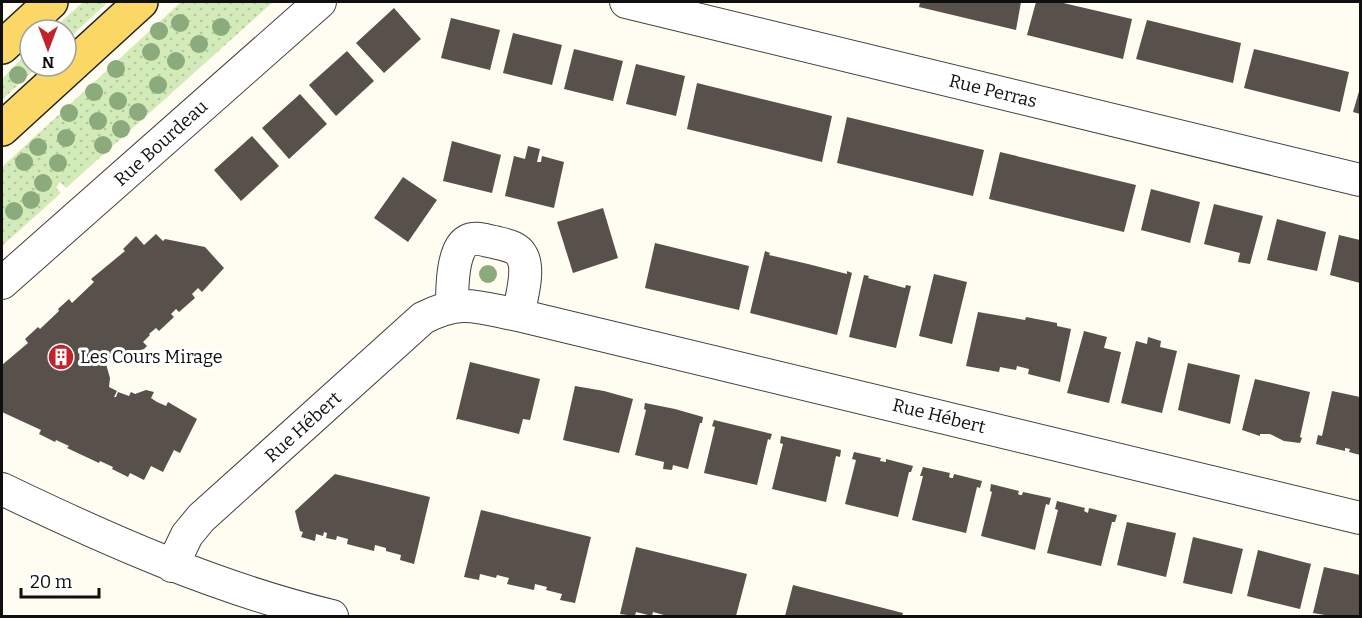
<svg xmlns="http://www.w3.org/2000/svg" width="1362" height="618" viewBox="0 0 1362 618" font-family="Bitter,serif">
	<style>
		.grass { fill: url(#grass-dots) }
		.building { fill: #58504b }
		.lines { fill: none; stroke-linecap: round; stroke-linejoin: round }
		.minor-casing { stroke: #424242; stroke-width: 34 }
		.major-casing { stroke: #202020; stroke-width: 36 }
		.minor { stroke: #fff; stroke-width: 32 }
		.major { stroke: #fbd866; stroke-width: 33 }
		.tree { fill: #8bab7c }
		.labels { text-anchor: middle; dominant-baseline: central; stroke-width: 6; stroke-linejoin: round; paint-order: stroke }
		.street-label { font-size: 18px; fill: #0f0f0f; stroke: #fff }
		.poi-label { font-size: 18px; fill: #0f0f0f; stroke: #fff; text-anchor: start }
	</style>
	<defs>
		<pattern id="grass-dots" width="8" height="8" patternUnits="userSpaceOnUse" patternTransform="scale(1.5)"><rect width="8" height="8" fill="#d3ebb9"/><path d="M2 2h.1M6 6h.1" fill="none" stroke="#b4c89e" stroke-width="1.8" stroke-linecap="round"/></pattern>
	</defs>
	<rect width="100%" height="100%" fill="#fffcf1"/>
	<!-- grass -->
	<path class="grass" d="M83 2H108L66 41V30H52Z
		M181 2H273L66 188 60 182 56 188 61 193 2 246V167Z
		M30 50V66H38L2 100V79Z"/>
	<!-- building -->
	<path class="building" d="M920 2H1021L1016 30 919 7Z
		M1036 2H1059L1132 19 1123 59 1027 35Z
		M394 8 421 39 384 73 356 43Z
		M451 18 500 30 490 70 441 58Z
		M1147 20 1241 43 1233 83 1136 59Z
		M513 33 562 45 552 85 503 73Z
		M574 49 623 61 613 101 564 89Z
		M1254 49 1349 72 1340 112 1244 88Z
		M347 51 374 81 336 116 309 85Z
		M636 64 685 76 676 116 626 104Z
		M697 83 832 116 822 162 687 129Z
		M1360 88V114L1353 112Z
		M300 94 327 124 289 159 262 128Z
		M847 117 984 150 973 196 837 163Z
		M252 136 279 166 241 201 214 170Z
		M452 141 501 155 492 193 443 181Z
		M528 146 540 149 537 162H541L542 156 564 162 554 208 505 196 514 156 525 159Z
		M1000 152 1136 185 1124 232 989 199Z
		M403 177 437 200 408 242 374 218Z
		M1151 189 1200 202 1190 243 1141 230Z
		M1214 204 1263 216 1250 264 1238 262 1240 253 1204 244Z
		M603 208 618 258 573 273 557 222Z
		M1277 219 1326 232 1317 271 1267 260Z
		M156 234 163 241 165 239 205 247 224 268 202 292 198 288 192 294 195 298 179 312 176 309 171 314 174 317 159 331 156 328 149 334 150 335 143 342 147 346 144 349 137 351 129 350 125 354 121 350 114 357 108 353 112 358 106 364 110 378 109 387 117 391 114 397H116L118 392 129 396 131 392 135 394 146 390 154 392 151 398 157 402 166 406 168 402 197 419 180 453 174 450 163 472 151 466 144 480 130 473 128 477 112 469 113 467 100 461 99 463 67 448 69 446 56 440 55 442 39 434 41 430 2 412 3 404 2 401V365L28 343 25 339 38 327 40 329 59 311 58 309 69 299 72 303 94 282 91 279 125 251 123 249 136 236 144 245Z
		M1339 235 1360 240V283L1330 275Z
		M655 243 749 266 739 310 645 288Z
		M765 251 770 253 769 255 808 264 847 274V271L852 273 837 335 750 313Z
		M934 274 967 282 952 344 919 336Z
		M864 275 869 276 868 278 905 288 906 285 911 286 896 348 849 337Z
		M978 312 1025 320 1026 317 1057 323V326L1071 329 1060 382 1028 374 1029 369 1017 366 1016 370 1000 367 999 372 966 366Z
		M1084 331 1107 337 1104 348 1121 352 1109 403 1067 393Z
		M1148 337 1161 341 1160 347 1177 351 1162 413 1121 403 1136 341 1147 344Z
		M470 362 540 379 530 420 523 419 519 434 458 419 456 420Z
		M1188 363 1240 375 1230 424 1178 410Z
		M1255 379 1310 392 1300 437 1302 438 1300 443 1284 441 1270 434H1260V436L1242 430Z
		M575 386 604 391 633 399 619 453 563 440Z
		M1332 391 1360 397V455L1349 452 1350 449 1345 448V451L1316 444 1318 435 1322 436Z
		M645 403 675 409 703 417 702 423H700L688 469 673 465 672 470 663 469 664 462 635 455 646 410 644 409Z
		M714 420 772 434 770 440 768 439 757 485 704 473 715 427 712 426Z
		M781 436 841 450 840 457 836 456 826 502 772 489 783 444 780 443Z
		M854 452 881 458 880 461 886 462V459L913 466 911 472H909L898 517 845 504 856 460 852 459Z
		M923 467 950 473 949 477 951 478H953L954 474 982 481 980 488 977 487 966 533 912 520 923 476H920Z
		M335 474 430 497 414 564 400 560 401 555 386 551V548L375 545 374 551 347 544 348 539 337 536 336 540 326 538 327 533 324 532 323 536 316 534 315 541 301 537 303 532 300 531 295 511Z
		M991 484 1019 491 1018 494 1020 495H1022L1023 492 1051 498 1049 505 1046 504 1035 550 981 536 992 492 990 491Z
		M1057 501 1085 508 1084 511 1088 513 1089 508 1117 515 1115 522H1112L1101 566 1047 553 1058 510 1055 509Z
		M481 510 591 537 575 603 560 600 562 594 546 590 547 587 535 584 534 590 507 584 509 578 497 575 496 578 480 574 479 580 464 577Z
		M1127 522 1176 533 1166 577 1117 565Z
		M1193 537 1243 549 1232 594 1183 583Z
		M636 547 747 574 736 616H664V615L653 612 652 616 636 612 635 616 620 614Z
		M1258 550 1311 564 1300 609 1247 596Z
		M1324 567 1360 575V616H1331L1313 613Z
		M793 585 903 613 902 616H785Z"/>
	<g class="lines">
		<defs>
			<path id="minor" d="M626 2 1360 180
				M2 283 320 2
				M452 306C452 291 452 249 467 241 476 236 486 241 494 242 505 245 517 246 522 256 530 270 521 300 518 315
				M2 489C108 540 216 588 332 616
				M172 566 187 535 201 518 423 318C462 298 477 307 518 315L1360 518"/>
			<path id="major" d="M2 47 51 2
				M2 129 141 2"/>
		</defs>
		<!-- minor casing -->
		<use href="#minor" class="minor-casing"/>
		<!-- major casing -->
		<use href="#major" class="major-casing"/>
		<!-- minor -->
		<use href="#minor" class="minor"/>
		<!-- major -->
		<use href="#major" class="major"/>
	</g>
	<!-- trees -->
	<g class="tree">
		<circle cx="180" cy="23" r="9"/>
		<circle cx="221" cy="27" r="9"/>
		<circle cx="159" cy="31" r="9"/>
		<circle cx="199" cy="44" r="9"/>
		<circle cx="151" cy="52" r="9"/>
		<circle cx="176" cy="61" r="9"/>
		<circle cx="116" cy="69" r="9"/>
		<circle cx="18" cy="75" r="9"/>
		<circle cx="158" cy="85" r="9"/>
		<circle cx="94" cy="92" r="9"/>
		<circle cx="118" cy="101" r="9"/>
		<circle cx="138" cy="112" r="9"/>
		<circle cx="69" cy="113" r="9"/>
		<circle cx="98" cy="121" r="9"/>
		<circle cx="121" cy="129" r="9"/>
		<circle cx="66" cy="138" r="9"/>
		<circle cx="103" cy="145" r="9"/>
		<circle cx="38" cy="147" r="9"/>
		<circle cx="24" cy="162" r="9"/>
		<circle cx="58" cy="163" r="9"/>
		<circle cx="43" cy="183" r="9"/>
		<circle cx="31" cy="200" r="9"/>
		<circle cx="14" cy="211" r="9"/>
		<circle cx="488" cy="274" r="9"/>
	</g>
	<!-- icons -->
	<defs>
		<symbol id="building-disc" viewBox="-11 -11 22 22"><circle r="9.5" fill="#c3232a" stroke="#fff"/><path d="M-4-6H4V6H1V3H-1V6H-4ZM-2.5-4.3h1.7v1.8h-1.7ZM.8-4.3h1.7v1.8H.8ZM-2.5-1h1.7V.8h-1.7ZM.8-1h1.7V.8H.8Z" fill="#fff"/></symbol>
	</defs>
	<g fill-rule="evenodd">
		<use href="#building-disc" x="46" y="342" width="30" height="30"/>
	</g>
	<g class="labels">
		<!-- street labels -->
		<g class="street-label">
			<text transform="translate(993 91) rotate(14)">Rue Perras</text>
			<text transform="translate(161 143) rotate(-42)">Rue Bourdeau</text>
			<text transform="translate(939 416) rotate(14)">Rue Hébert</text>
			<text transform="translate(303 427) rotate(-42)">Rue Hébert</text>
		</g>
		<!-- poi labels -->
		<g class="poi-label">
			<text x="80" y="357">Les Cours Mirage</text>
		</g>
	</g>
	<!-- border -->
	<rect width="1362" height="618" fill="none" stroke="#0f0f0f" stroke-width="6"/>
	<!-- north arrow -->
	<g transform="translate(48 48) rotate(180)"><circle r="28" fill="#ffffff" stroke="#9f9f9f" stroke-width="1.5"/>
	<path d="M0-4.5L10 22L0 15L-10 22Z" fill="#c3232a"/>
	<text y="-9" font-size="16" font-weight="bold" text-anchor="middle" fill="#0f0f0f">N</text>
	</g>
	<!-- scale -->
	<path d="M21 588v9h78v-9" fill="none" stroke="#0f0f0f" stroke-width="3"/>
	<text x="30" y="588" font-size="18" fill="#0f0f0f" stroke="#ffffff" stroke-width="4.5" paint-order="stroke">20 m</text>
</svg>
